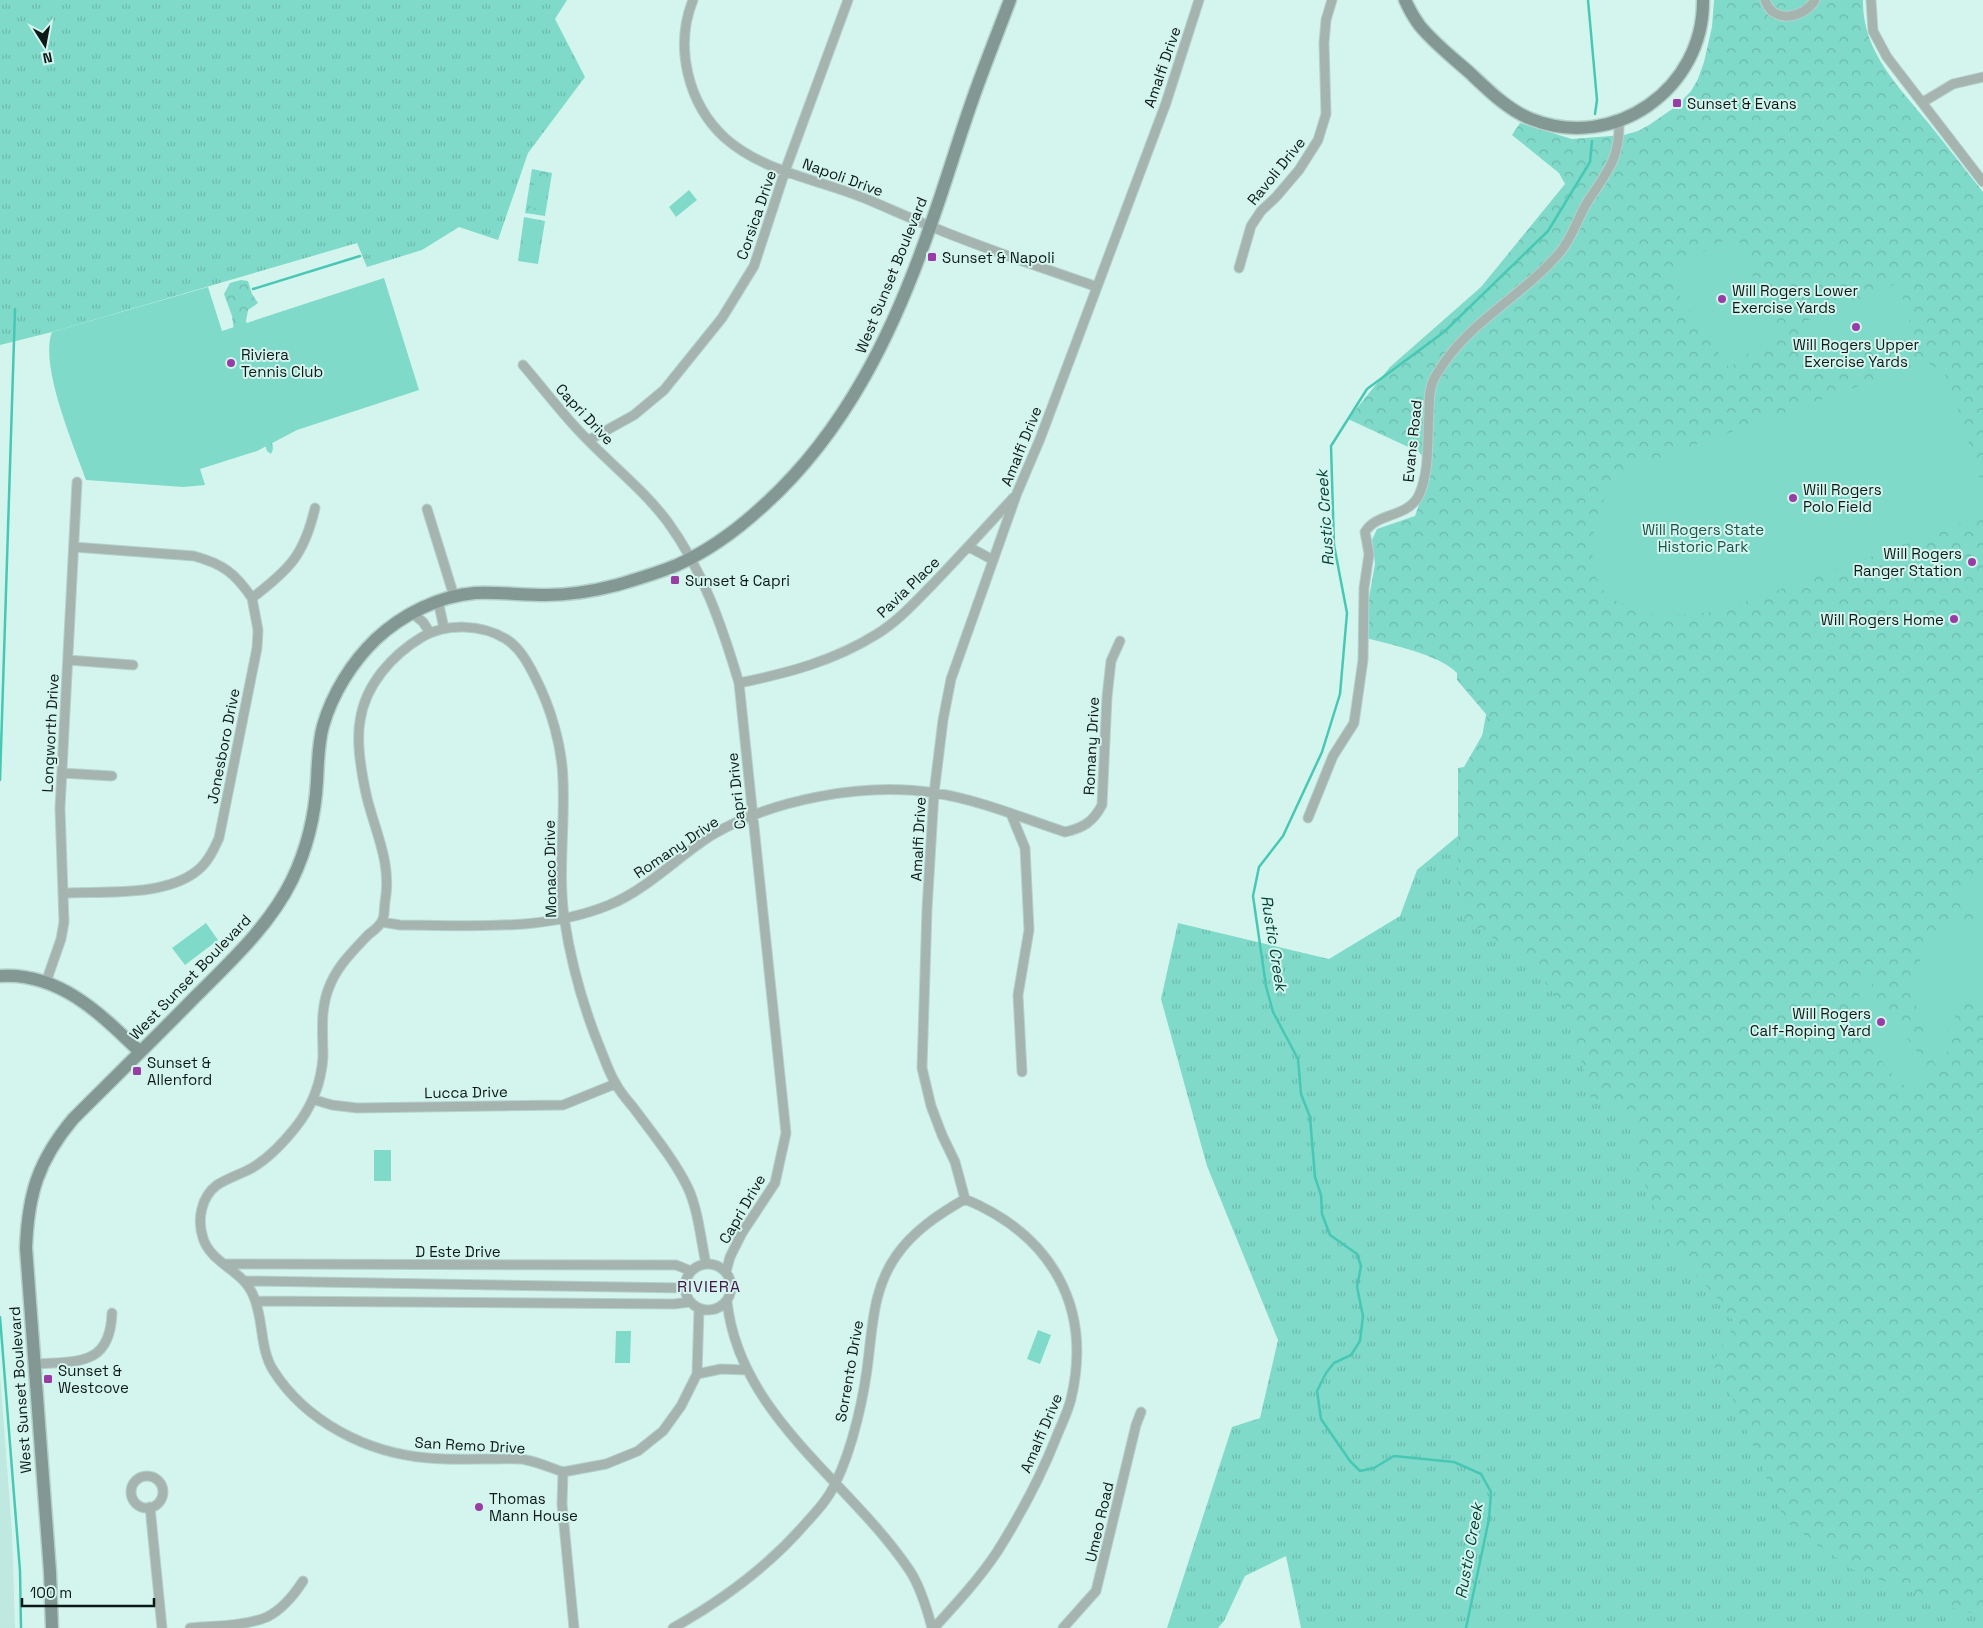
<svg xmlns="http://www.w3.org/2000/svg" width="1983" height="1628" viewBox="0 0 1983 1628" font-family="'Space Grotesk',sans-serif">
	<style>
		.built { fill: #bfe9e0 }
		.grass { fill: url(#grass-tufts) }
		.forest { fill: url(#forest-crowns) }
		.pitch { fill: #7fdac9 }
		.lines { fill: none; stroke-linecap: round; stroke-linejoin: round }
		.stream { stroke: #48c8b4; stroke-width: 2.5 }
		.street-casing { stroke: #b4d2cc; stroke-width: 11 }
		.secondary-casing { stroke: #b4d2cc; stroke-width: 15 }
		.street { stroke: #a6b4b0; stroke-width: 9 }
		.secondary { stroke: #839893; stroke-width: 12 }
		.poi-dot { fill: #993ca6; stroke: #d4f5ee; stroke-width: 2 }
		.labels { text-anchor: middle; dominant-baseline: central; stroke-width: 4; stroke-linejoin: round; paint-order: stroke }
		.street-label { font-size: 15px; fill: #0d1917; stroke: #d4f5ee }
		.poi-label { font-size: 15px; fill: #0d1917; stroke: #d4f5ee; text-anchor: start }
		.park-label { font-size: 15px; fill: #1d524a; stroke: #d4f5ee }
		.water-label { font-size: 16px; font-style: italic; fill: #023f37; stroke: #d4f5ee }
		.neighbourhood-label { font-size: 16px; letter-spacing: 1px; fill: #431649; stroke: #d4f5ee }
	</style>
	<defs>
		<pattern id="grass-tufts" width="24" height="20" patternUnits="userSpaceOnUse" patternTransform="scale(1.25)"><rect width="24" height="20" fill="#7fdac9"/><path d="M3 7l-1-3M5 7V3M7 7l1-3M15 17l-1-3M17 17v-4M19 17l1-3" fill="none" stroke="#6dbaac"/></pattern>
		<pattern id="forest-crowns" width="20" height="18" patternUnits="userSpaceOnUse" patternTransform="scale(1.25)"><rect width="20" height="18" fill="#7fdac9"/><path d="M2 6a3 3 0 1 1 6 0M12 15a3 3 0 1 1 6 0" fill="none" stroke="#6dbaac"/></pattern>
	</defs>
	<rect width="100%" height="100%" fill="#d4f5ee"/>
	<!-- built -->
	<path class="built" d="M0 1374 12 1532 15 1628H0Z"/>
	<!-- grass -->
	<path class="grass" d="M0 0H567L555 19 585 77 528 153 498 240 459 227 422 250 367 267 357 243 52 332 0 345Z
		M1492 682 1983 1288V1628H1301L1286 1556 1245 1576 1224 1621 1218 1628H1167L1232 1427 1260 1418 1278 1340 1207 1166 1161 999 1178 923 1329 959 1400 916 1417 870 1465 830Z"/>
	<!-- forest -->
	<path class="forest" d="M1714 0H1863C1862 52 1899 87 1930 125 1948 147 1965 170 1983 192V1616L1956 1609 1852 1569 1785 1521 1733 1399 1712 1363 1735 1324 1718 1299 1670 1247 1638 1168 1635 1112 1591 1099 1570 1013 1526 959 1463 919 1458 880V768L1464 767 1491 720 1457 680V673C1439 654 1388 644 1362 637L1375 564 1372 540 1377 529 1415 516 1428 478 1429 465 1419 452 1348 419 1390 367 1481 287 1565 184 1559 173 1512 135 1520 123 1572 139 1624 135 1638 131 1649 125 1678 105 1691 91 1698 79 1704 62 1712 27Z
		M532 169 552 173 545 216 525 213Z
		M524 217 545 221 538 264 518 261Z
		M241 280 248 281 252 294 258 303 248 310 246 321 260 362 273 449 271 454 267 451 237 353 232 316 224 294 230 283Z"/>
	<!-- pitch -->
	<path class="pitch" d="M535 177 549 179 544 210 530 207Z
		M689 190 697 200 676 217 669 207Z
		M527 225 541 227 537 258 522 256Z
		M1737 234 1774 334 1729 368 1664 273Z
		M384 278 419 390 297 430 257 451 200 469 205 485 183 487 86 480C74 446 39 365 52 332L208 287 222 331Z
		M1898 283 1913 332 1910 337 1806 370 1801 323Z
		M1926 362 1943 372 1950 383 1983 489V516L1717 612 1657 616 1608 598 1592 571 1593 535 1600 508 1609 487 1639 465Z
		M1983 864V907L1975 912H1966L1960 906 1959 891Z
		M1983 919V1006L1970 995 1966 996 1947 1032V1065L1937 1068 1923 1042C1927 1021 1910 1002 1912 981 1913 969 1934 937 1940 924L1944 920C1957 922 1971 927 1983 919Z
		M206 923 218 940 185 965 172 948Z
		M1871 968 1876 971 1872 985V993L1930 1068C1935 1083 1926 1090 1912 1091L1898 1081 1874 1051 1857 986 1866 972Z
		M374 1150H391V1181H374Z
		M1038 1330 1051 1335 1040 1364 1027 1359Z
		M616 1331H631L630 1363H615Z"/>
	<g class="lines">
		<!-- stream -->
		<path class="stream" d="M1588 0 1597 100 1595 114
			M253 289 360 256
			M0 780 15 309
			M0 1317 20 1571 21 1628
			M1466 1628 1489 1519 1491 1492 1481 1474 1454 1462 1394 1456 1374 1468 1360 1471 1350 1461 1321 1419 1317 1391 1326 1373 1334 1363 1351 1355 1360 1341 1363 1316 1357 1287 1361 1266 1357 1254 1330 1235 1322 1214 1321 1195 1315 1177 1310 1117 1301 1094 1298 1059 1273 1012 1266 986 1253 896 1259 867 1283 836 1322 752 1340 694 1347 613 1334 545 1331 446 1367 389 1444 332 1548 231 1590 162 1592 141"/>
		<defs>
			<path id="street" d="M693 0C674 47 688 104 725 138 763 172 818 179 864 198 886 207 907 217 930 226 984 249 1041 267 1097 287
				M1765 0C1773 24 1803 19 1815 0
				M1871 0 1873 31 1887 57 1983 182
				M1923 102 1953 84 1983 77
				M1239 268 1251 226 1261 211 1276 197 1299 170 1318 140 1326 114 1324 43 1326 20 1332 0
				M523 365C542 387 560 411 580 432 608 462 642 488 667 521 703 570 722 626 739 683L786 1133 775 1183 742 1233 730 1257 726 1272
				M589 440 634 415 664 390 722 318 754 266 785 171 848 0
				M427 509 454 596
				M74 547 194 556C223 564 235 573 252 598
				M969 547 993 560
				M438 601 444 628
				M412 613 423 622 430 633
				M68 660 133 665
				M739 683C788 673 834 661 877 634 898 621 914 603 931 586 959 557 986 527 1014 497
				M62 773 112 776
				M1011 814 1025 848 1029 930 1018 995 1022 1072
				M1308 818 1333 756 1354 723 1363 660 1364 588 1369 554 1365 532C1377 512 1408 518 1419 495 1430 471 1427 439 1429 413 1429 402 1429 389 1434 379 1437 373 1442 366 1446 360 1477 317 1527 292 1561 251 1573 236 1578 217 1588 201 1607 172 1620 159 1619 122
				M64 893C104 891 166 897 198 870 208 862 214 849 219 838L257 648 258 630 252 598C290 569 304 555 315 508
				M382 922 400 925C470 925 543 932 609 905 648 889 677 857 712 835 773 799 865 782 935 793 980 800 1022 818 1065 832 1083 828 1093 822 1102 805L1107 697 1111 661 1120 641
				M46 982 61 939 64 922 60 808 77 482
				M315 1100 332 1105 357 1108 563 1105 615 1084
				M685 1287a23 23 0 1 1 46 0a23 23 0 1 1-46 0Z
				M224 1264 676 1265 691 1271
				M247 1281 684 1288
				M256 1301 674 1304 690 1302
				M727 1301C739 1416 850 1481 910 1571 921 1588 927 1609 932 1628
				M34 1364C77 1361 110 1367 112 1313
				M697 1374 721 1369 747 1370
				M563 1472C551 1468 538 1462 526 1460 517 1458 506 1459 496 1459 474 1459 451 1460 428 1458 367 1453 306 1422 273 1370 259 1347 264 1318 253 1295 243 1270 211 1264 203 1238 197 1220 201 1197 217 1185 228 1178 241 1174 252 1168 269 1158 283 1143 295 1128 312 1107 321 1085 323 1057 323 1034 320 1012 328 990 336 967 352 952 368 935 373 931 379 927 382 921 385 916 384 909 385 902 392 864 376 834 367 798 362 776 356 743 360 721 365 685 392 655 422 637 447 623 481 624 506 639 520 648 528 663 535 677 551 708 562 746 563 780 565 826 558 872 564 917 571 964 582 1004 600 1048 605 1060 609 1073 616 1084 620 1092 627 1100 633 1107 652 1133 674 1159 688 1188 698 1209 701 1241 706 1264
				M563 1472 606 1464 638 1451 663 1431 681 1406 697 1374 699 1309
				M563 1472 562 1504 574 1628
				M131 1492a16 16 0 1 1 32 0a16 16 0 1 1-32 0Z
				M150 1507 162 1628
				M190 1628C212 1626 246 1626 267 1617 283 1609 294 1595 303 1581
				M673 1628C723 1600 768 1567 806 1523 817 1511 828 1499 835 1484 853 1448 865 1393 869 1353 873 1319 875 1286 896 1256 913 1231 939 1214 965 1199
				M934 1628C956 1604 979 1579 997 1552 1019 1517 1041 1476 1056 1438 1061 1425 1068 1412 1071 1399 1093 1306 1051 1235 965 1199L955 1162 942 1135 931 1106 922 1068 927 909 934 793 943 720 951 679 1017 493 1040 439 1166 103 1199 0
				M1063 1628 1096 1591 1136 1425 1141 1412"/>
			<path id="secondary" d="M1405 0C1409 9 1414 18 1420 26 1435 44 1453 58 1470 73 1488 90 1508 110 1531 119 1614 152 1704 89 1703 0
				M0 976C59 972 101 1014 140 1052
				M52 1628 50 1572 26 1248C28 1194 38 1161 73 1119 114 1078 156 1037 196 996 231 961 270 925 292 880 307 849 315 816 317 781 318 762 318 744 323 726 332 694 352 662 376 639 403 614 439 596 475 593 499 592 523 595 546 595 570 595 594 591 617 585 637 579 658 573 677 565 708 551 737 530 762 507 846 432 895 329 931 224 945 185 957 144 971 104 983 69 997 35 1010 0"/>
		</defs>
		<!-- street casing -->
		<use href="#street" class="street-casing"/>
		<!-- secondary casing -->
		<use href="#secondary" class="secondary-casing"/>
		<!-- street -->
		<use href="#street" class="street"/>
		<!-- secondary -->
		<use href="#secondary" class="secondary"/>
	</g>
	<!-- markers -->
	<g class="poi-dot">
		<rect x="1672" y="98" width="10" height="10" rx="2.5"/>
		<rect x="927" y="252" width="10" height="10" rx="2.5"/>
		<circle cx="1722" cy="299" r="5"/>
		<circle cx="1856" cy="327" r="5"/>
		<circle cx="231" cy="363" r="5"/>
		<circle cx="1793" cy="498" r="5"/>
		<circle cx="1972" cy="562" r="5"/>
		<rect x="670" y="575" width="10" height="10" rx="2.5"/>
		<circle cx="1954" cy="619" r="5"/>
		<circle cx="1881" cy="1022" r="5"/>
		<rect x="132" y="1066" width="10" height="10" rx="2.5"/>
		<rect x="43" y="1374" width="10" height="10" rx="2.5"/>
		<circle cx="479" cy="1507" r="5"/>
	</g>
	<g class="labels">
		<!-- street labels -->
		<g class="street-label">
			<text transform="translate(1162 67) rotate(-71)">Amalfi Drive</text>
			<text transform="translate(1276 171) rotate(-51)">Ravoli Drive</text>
			<text transform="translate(843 177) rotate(20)">Napoli Drive</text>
			<text transform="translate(756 215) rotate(-71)">Corsica Drive</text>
			<text transform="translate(891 275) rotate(-68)">West Sunset Boulevard</text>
			<text transform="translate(585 414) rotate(47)">Capri Drive</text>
			<text transform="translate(1412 441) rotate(-84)">Evans Road</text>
			<text transform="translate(1021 446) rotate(-68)">Amalfi Drive</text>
			<text transform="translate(908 587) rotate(-44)">Pavia Place</text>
			<text transform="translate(50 733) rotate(-87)">Longworth Drive</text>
			<text transform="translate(223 746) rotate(-79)">Jonesboro Drive</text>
			<text transform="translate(1091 746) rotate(-87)">Romany Drive</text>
			<text transform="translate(736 791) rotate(-96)">Capri Drive</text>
			<text transform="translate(918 839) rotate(-87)">Amalfi Drive</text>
			<text transform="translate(676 847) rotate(-34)">Romany Drive</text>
			<text transform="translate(550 869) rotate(-91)">Monaco Drive</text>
			<text transform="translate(190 977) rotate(-46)">West Sunset Boulevard</text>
			<text transform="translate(466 1092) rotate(-1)">Lucca Drive</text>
			<text transform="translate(742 1209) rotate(-60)">Capri Drive</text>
			<text x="458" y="1251">D Este Drive</text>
			<text transform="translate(849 1371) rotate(-80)">Sorrento Drive</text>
			<text transform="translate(20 1390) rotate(-94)">West Sunset Boulevard</text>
			<text transform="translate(1041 1433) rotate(-67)">Amalfi Drive</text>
			<text transform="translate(470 1445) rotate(3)">San Remo Drive</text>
			<text transform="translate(1099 1522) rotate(-77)">Umeo Road</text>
		</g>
		<!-- poi labels -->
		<g class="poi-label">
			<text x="1687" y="103">Sunset &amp; Evans</text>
			<text x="942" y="257">Sunset &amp; Napoli</text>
			<text x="1732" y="290">Will Rogers Lower<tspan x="1732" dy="17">Exercise Yards</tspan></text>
			<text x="1856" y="344" text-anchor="middle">Will Rogers Upper<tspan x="1856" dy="17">Exercise Yards</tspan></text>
			<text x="241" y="354">Riviera<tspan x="241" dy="17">Tennis Club</tspan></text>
			<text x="1803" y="489">Will Rogers<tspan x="1803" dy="17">Polo Field</tspan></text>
			<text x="1962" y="553" text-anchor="end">Will Rogers<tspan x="1962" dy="17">Ranger Station</tspan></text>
			<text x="685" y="580">Sunset &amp; Capri</text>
			<text x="1944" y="619" text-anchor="end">Will Rogers Home</text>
			<text x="1871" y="1013" text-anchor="end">Will Rogers<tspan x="1871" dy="17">Calf-Roping Yard</tspan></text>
			<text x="147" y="1062">Sunset &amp;<tspan x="147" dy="17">Allenford</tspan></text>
			<text x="58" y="1370">Sunset &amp;<tspan x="58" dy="17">Westcove</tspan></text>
			<text x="489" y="1498">Thomas<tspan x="489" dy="17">Mann House</tspan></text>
		</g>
		<!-- park labels -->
		<g class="park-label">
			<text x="1703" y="529">Will Rogers State<tspan x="1703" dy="17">Historic Park</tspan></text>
		</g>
		<!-- water labels -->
		<g class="water-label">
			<text transform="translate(1325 518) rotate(-94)">Rustic Creek</text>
			<text transform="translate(1274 943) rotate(81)">Rustic Creek</text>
			<text transform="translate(1469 1551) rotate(-80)">Rustic Creek</text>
		</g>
		<!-- neighbourhood labels -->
		<g class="neighbourhood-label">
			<text x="709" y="1286">RIVIERA</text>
		</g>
	</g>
	<!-- north arrow -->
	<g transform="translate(45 45) rotate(169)" stroke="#d4f5ee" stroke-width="4" paint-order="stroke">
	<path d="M0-4L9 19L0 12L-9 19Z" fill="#0d1917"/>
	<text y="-8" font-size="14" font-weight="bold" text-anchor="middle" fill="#0d1917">N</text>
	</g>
	<!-- scale -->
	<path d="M22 1598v8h132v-8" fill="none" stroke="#0d1917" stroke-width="2.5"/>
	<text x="30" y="1598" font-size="15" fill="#0d1917" stroke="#d4f5ee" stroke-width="4" paint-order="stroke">100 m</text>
</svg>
